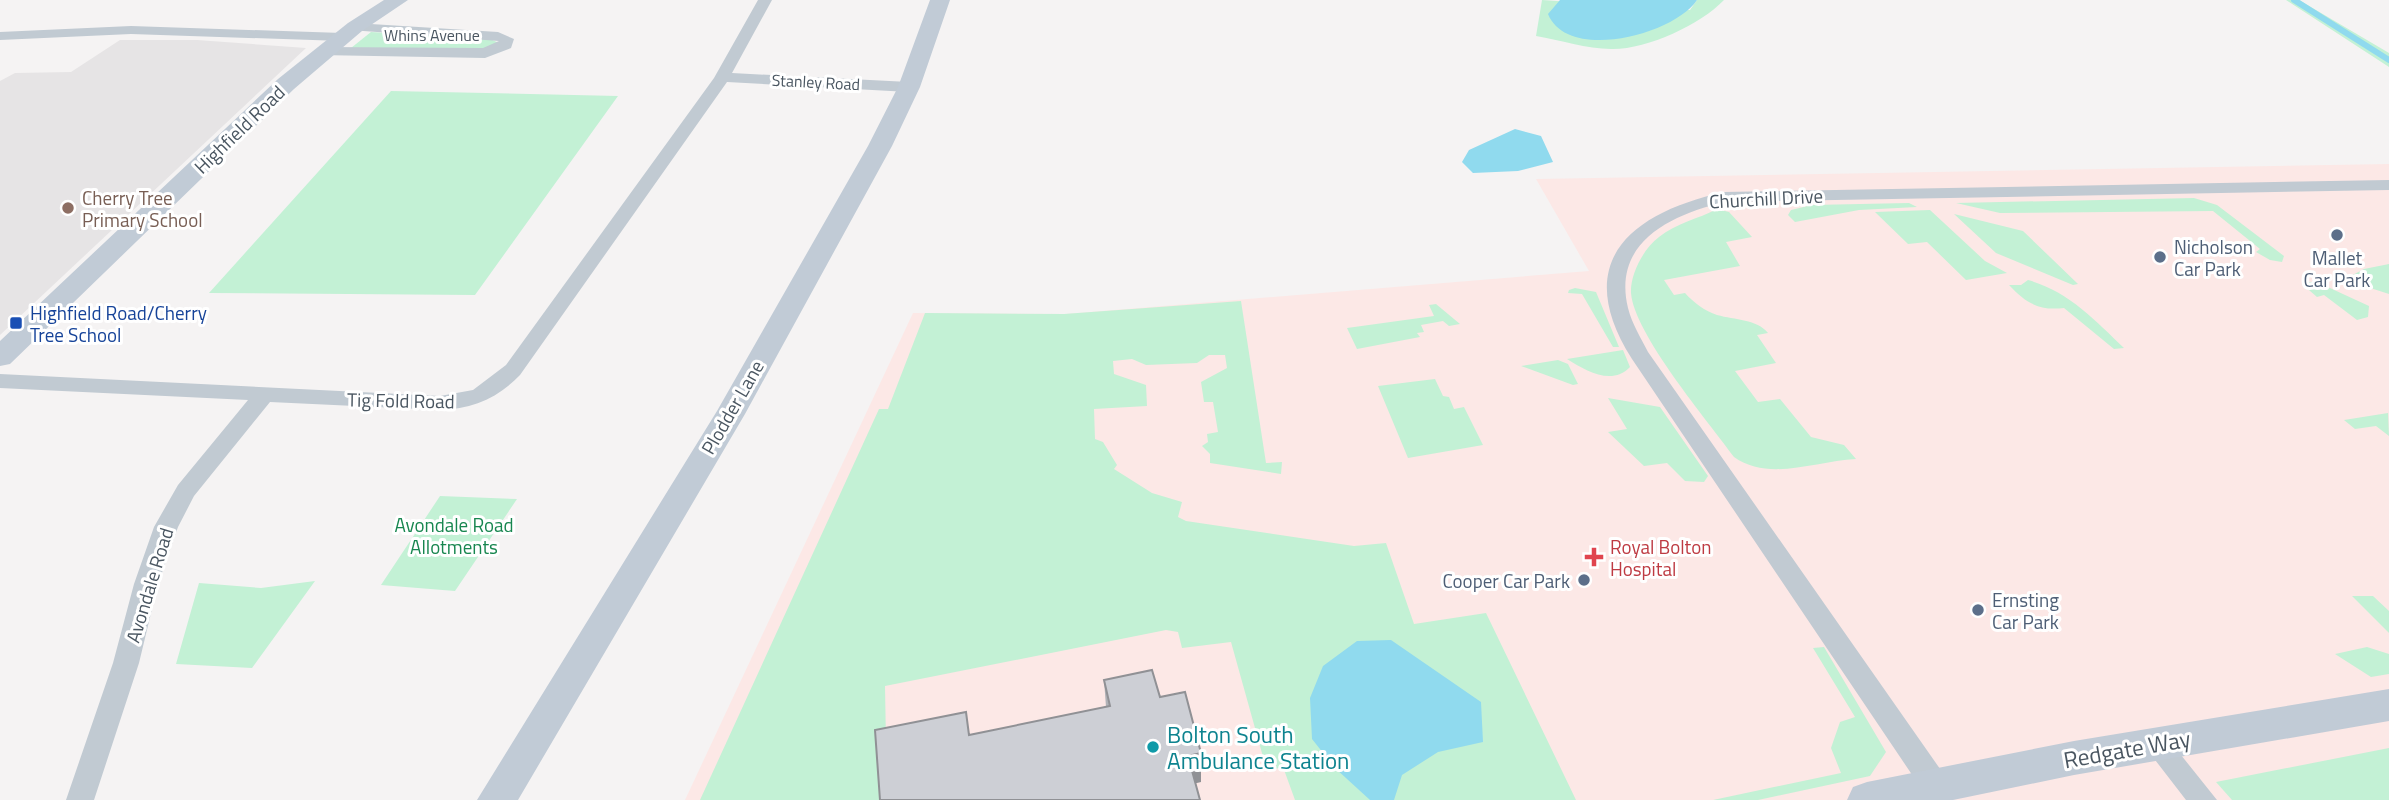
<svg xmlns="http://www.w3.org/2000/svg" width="2389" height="800" viewBox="0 0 2389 800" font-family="'Titillium Web',sans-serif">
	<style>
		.education { fill: #e6e4e5 }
		.medical { fill: #fce8e6 }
		.green { fill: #c3f1d5 }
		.water { fill: #90daee }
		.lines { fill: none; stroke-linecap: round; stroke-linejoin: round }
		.stream { stroke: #90daee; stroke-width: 6 }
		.street { fill: #c1cad2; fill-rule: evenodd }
		.secondary { fill: #c1cbd6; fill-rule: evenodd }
		.wall { fill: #b0b2b7 }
		.shaded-wall { fill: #909195 }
		.building { fill: #cdcfd5; stroke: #909195; stroke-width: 2 }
		.education-dot { fill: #8d6e63; stroke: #fff; stroke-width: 2.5 }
		.service-dot { fill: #5c6f8a; stroke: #fff; stroke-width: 2.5 }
		.transit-dot { fill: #1a4fb4; stroke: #fff; stroke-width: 2.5 }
		.health-dot { fill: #e0444e; stroke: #fff; stroke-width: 2.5 }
		.culture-dot { fill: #0f9aa8; stroke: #fff; stroke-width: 2.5 }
		.labels { text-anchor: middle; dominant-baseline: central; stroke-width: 6; stroke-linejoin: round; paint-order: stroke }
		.far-street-label { font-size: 16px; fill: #4a5661; stroke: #fff }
		.street-label { font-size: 19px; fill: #4a5661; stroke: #fff }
		.education-label { font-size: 19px; fill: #785e54; stroke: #fff; text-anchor: start }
		.service-label { font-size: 19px; fill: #4e5e75; stroke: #fff; text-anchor: start }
		.transit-label { font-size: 19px; fill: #164399; stroke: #fff; text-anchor: start }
		.park-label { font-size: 19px; fill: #17864f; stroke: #fff }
		.health-label { font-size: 19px; fill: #be3a42; stroke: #fff; text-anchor: start }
		.near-culture-label { font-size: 23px; fill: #0d838f; stroke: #fff; text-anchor: start }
		.near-street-label { font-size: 23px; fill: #4a5661; stroke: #fff }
	</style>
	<rect width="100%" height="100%" fill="#f5f3f3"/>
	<!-- education -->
	<path class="education" d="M120 40H197L306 48 0 335V81L15 73 71 72Z"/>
	<!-- medical -->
	<path class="medical" d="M2389 164V800H685L913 313 1066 314 1589 271 1536 179Z"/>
	<!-- green -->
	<path class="green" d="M1542 0 1690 10 1697 0H1724C1700 25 1646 50 1611 49 1587 49 1560 40 1536 36Z
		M2286 0H2299L2389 53V67Z
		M371 32 490 39 499 43 484 49 351 48Z
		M391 91 618 96 475 295 209 293Z
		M2194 198 2217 205 2284 256 2282 262 2270 260 2256 252 2260 249 2213 211 2000 213 1956 203Z
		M1909 203 1917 207 1859 210 1795 222 1788 215 1791 210 1812 205Z
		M1717 209 1729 212 1752 237 1726 242 1740 266 1664 280 1674 295 1685 293C1694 303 1705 311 1717 315 1735 320 1757 319 1768 333L1757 335 1776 363 1735 371 1758 402 1780 399 1811 437 1844 445 1856 459C1815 461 1769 482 1734 457 1708 421 1634 334 1631 293 1630 274 1644 248 1659 237 1676 223 1698 219 1717 209Z
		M1930 210 1985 261 2007 273 1966 280 1927 242 1908 244 1875 212Z
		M1954 214 2023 231 2078 284 2073 285 1996 253Z
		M2389 264V294L2361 285 2349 277 2364 269Z
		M2028 280C2068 291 2095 320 2124 348L2114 349 2064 308C2039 311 2026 303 2009 285H2021Z
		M2309 282 2319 283 2369 306 2368 317 2357 320 2324 295 2317 297 2302 284Z
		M1575 288 1596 292 1619 347H1613L1582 294 1568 293 1569 290Z
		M1241 301 1266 463 1282 462 1281 474 1210 463V454L1202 446 1208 442 1207 434 1218 432 1213 402H1204L1201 382 1227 368 1225 355H1209L1197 363 1146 365 1132 359 1113 361 1114 374 1146 385 1147 406 1094 409 1095 439 1103 442 1117 465 1114 469 1152 493 1182 502 1178 517 1186 521 1354 546 1386 543 1414 624 1486 613 1576 800H1295L1283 767 1267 771 1231 642 1182 648 1178 632 1166 630 885 686 887 800H700L879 409H888L925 313 1064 314Z
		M1436 304 1460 324 1449 326 1443 321 1421 325 1424 332 1417 333 1420 337 1357 349 1347 328 1434 316 1429 305Z
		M1623 350 1630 367C1612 386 1586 371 1567 359Z
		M1558 360 1568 364 1578 384 1573 385 1521 366Z
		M1435 379 1443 396 1449 397 1454 409 1464 407 1483 445 1408 458 1378 386Z
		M1608 398 1660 407 1708 476 1704 482 1685 481 1667 463 1644 466 1608 432 1627 429Z
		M2388 413 2389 436 2376 426 2355 429 2344 420Z
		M440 496 517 499 455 591 381 585Z
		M315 581 252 668 176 664 199 583 261 588Z
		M2352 596H2373L2389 611V633Z
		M1824 647 1886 752 1870 776 1758 800H1713L1841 773 1831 748 1840 722 1855 717 1813 648Z
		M2367 647 2389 654V674L2371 677 2335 654Z
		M2389 748V800H2232L2216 782Z"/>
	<!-- water -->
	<path class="water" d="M1560 0H1697C1675 34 1568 63 1548 14Z
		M1515 129 1541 136 1553 162 1518 171 1473 173 1462 162 1469 150Z
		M1391 640 1481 702 1483 742 1438 752 1402 775 1394 800H1370L1335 768 1312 739 1310 698 1323 666 1357 641Z"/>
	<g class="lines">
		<!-- stream -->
		<path class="stream" d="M2294 0 2389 60"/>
		<!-- street -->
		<path class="street" d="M758 0H772L732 73 909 82 917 87 909 92 727 82 520 375C498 398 472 409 440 410L270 402 194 496 178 527 158 584 139 663 94 800H66L113 663 134 584 154 527 178 485 248 400 0 388V374L440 396 473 390 506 365 714 78Z
			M355 23 498 32 514 39 511 48 485 58 319 55 316 52 324 47 483 48 499 41 350 30 348 27Z
			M131 26 342 33 349 37 342 41 131 34 0 40V32Z
			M2389 180V190L1724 202C1671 215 1612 242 1628 308 1632 324 1641 338 1648 352L1945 776 1949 785 1945 794 1935 797 1925 794 1632 359C1570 261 1631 213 1724 192Z
			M2155 731 2165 735 2217 800H2186L2142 743 2145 735Z"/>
		<!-- secondary -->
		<path class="secondary" d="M384 0H408L362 31 294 89 10 364 0 366V341L278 79 348 23Z
			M930 0H950L920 87 892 146 745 414 518 800H477L717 411 868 146 898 87Z
			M2389 689V721L2074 775 1953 800H1847L1853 787 1867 782 2074 741Z"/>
	</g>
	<!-- wall -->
	<path class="wall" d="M1104 680 1160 697 1201 753V782L880 800 971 735 1106 707Z"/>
	<!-- shaded-wall -->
	<path class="shaded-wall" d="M1201 753V782L1188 785V756Z"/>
	<!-- building -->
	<path class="building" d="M1152 670 1160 697 1185 692 1201 753 1188 756 1200 800H880L875 730 966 712 969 735 1110 706 1104 680Z"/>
	<!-- markers -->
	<circle class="education-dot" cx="68" cy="208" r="7"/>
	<g class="service-dot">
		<circle cx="2337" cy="235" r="7"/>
		<circle cx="2160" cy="257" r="7"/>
		<circle cx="1584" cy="580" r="7"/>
		<circle cx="1978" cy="610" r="7"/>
	</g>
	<rect class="transit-dot" x="9" y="316" width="14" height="14" rx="3.5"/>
	<path class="health-dot" d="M1590.5 546.5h7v7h7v7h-7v7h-7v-7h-7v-7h7z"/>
	<circle class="culture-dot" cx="1153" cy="747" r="7"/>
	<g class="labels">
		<!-- far-street labels -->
		<g class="far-street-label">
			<text x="432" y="35">Whins Avenue</text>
			<text transform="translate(816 82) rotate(3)">Stanley Road</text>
		</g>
		<!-- street labels -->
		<g class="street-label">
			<text transform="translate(239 129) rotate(-44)">Highfield Road</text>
			<text transform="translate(1766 198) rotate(-3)">Churchill Drive</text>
			<text transform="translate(401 400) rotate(1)">Tig Fold Road</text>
			<text transform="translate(732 407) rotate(-60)">Plodder Lane</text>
			<text transform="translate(149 585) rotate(-73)">Avondale Road</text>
		</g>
		<!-- education labels -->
		<g class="education-label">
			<text x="82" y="197">Cherry Tree<tspan x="82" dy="22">Primary School</tspan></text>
		</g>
		<!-- service labels -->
		<g class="service-label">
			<text x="2174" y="246">Nicholson<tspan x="2174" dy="22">Car Park</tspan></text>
			<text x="2337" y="257" text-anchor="middle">Mallet<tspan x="2337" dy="22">Car Park</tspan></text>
			<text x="1570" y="580" text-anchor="end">Cooper Car Park</text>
			<text x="1992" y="599">Ernsting<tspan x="1992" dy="22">Car Park</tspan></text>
		</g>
		<!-- transit labels -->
		<g class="transit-label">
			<text x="30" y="312">Highfield Road/Cherry<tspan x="30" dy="22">Tree School</tspan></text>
		</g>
		<!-- park labels -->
		<g class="park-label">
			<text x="454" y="524">Avondale Road<tspan x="454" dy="22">Allotments</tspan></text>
		</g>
		<!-- health labels -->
		<g class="health-label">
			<text x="1610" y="546">Royal Bolton<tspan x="1610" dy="22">Hospital</tspan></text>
		</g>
		<!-- near-culture labels -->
		<g class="near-culture-label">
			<text x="1167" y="734">Bolton South<tspan x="1167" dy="26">Ambulance Station</tspan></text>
		</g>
		<!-- near-street labels -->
		<g class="near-street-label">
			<text transform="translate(2127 749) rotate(-10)">Redgate Way</text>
		</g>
	</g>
</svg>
